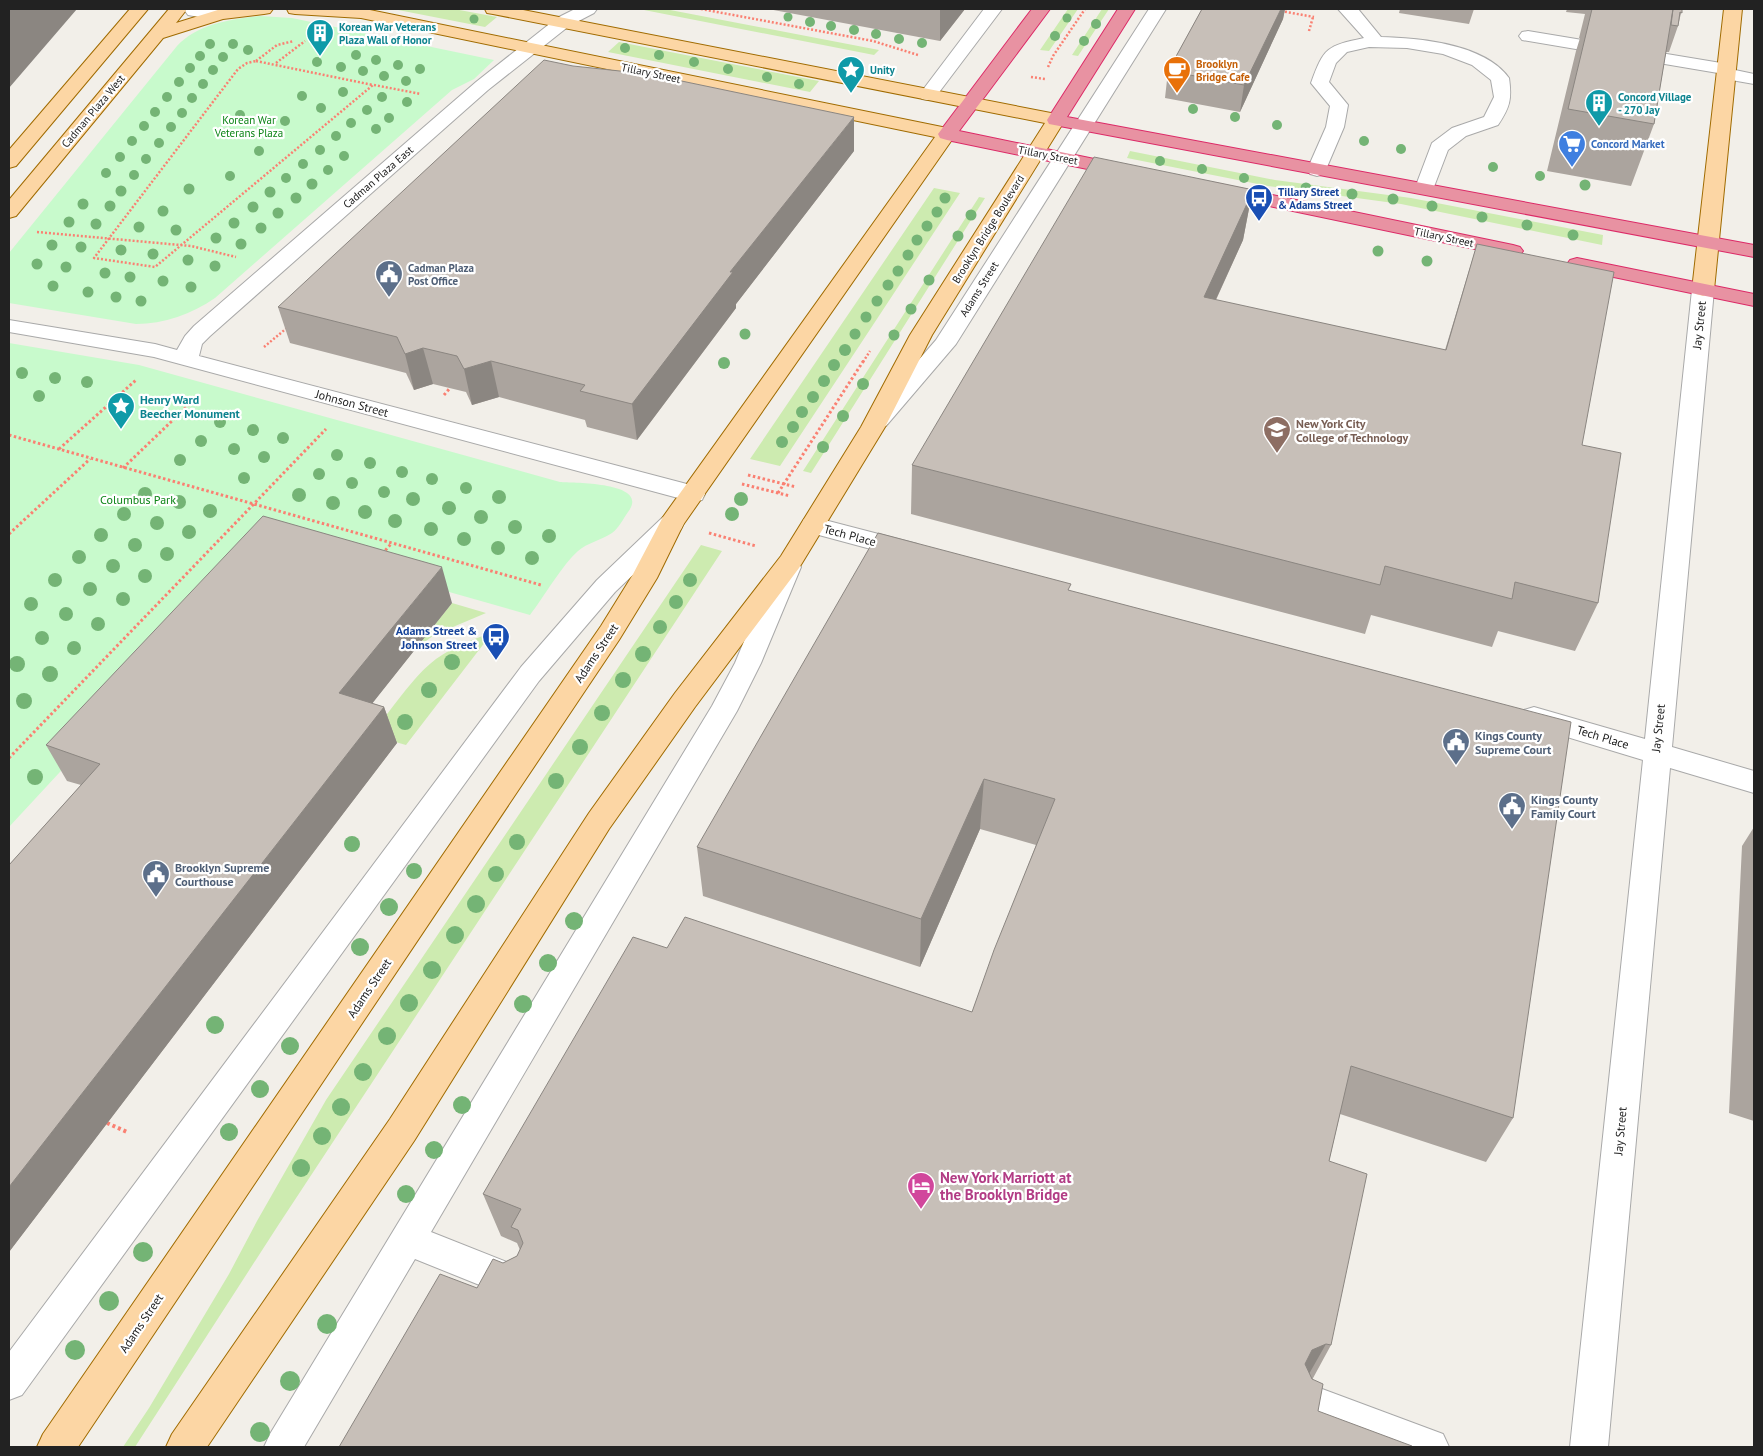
<svg xmlns="http://www.w3.org/2000/svg" width="1763" height="1456" viewBox="0 0 1763 1456" font-family="'PT Sans',sans-serif">
	<style>
		.grass { fill: #cdebb0 }
		.park { fill: #c8facc }
		.lines { fill: none; stroke-linecap: round; stroke-linejoin: round }
		.minor-casing { stroke: #a9a9a9; stroke-width: 2 }
		.major-casing { stroke: #a06b00; stroke-width: 2 }
		.highway-casing { stroke: #dc2a67; stroke-width: 2 }
		.path-far2 { stroke: #fa8072; stroke-width: 2.5; stroke-dasharray: 2 2; stroke-linecap: butt }
		.path-far1 { stroke: #fa8072; stroke-width: 3; stroke-dasharray: 2.5 2.5; stroke-linecap: butt }
		.path { stroke: #fa8072; stroke-width: 4; stroke-dasharray: 3 3; stroke-linecap: butt }
		.minor { fill: #fff; fill-rule: evenodd }
		.major { fill: #fcd6a4; fill-rule: evenodd }
		.highway { fill: #e892a2; fill-rule: evenodd }
		.tree { fill: #74b475 }
		.wall { fill: #aba49e }
		.shaded-wall { fill: #8b8681 }
		.building { fill: #c7bfb8; stroke: #8b8681 }
		.labels { text-anchor: middle; dominant-baseline: central; stroke-width: 4.5; stroke-linejoin: round; paint-order: stroke }
		.far-culture-label { font-size: 11px; font-weight: bold; fill: #0d838f; stroke: #fff; text-anchor: start }
		.far-food-label { font-size: 11px; font-weight: bold; fill: #c56008; stroke: #fff; text-anchor: start }
		.far-street-label { font-size: 11px; fill: #222; stroke: #fff }
		.far-park-label { font-size: 11px; fill: #0c8416; stroke: #fff }
		.far-shop-label { font-size: 11px; font-weight: bold; fill: #366cbe; stroke: #fff; text-anchor: start }
		.far-transit-label { font-size: 11px; font-weight: bold; fill: #164399; stroke: #fff; text-anchor: start }
		.far-service-label { font-size: 11px; font-weight: bold; fill: #4e5e75; stroke: #fff; text-anchor: start }
		.street-label { font-size: 12px; fill: #222; stroke: #fff }
		.culture-label { font-size: 12px; font-weight: bold; fill: #0d838f; stroke: #fff; text-anchor: start }
		.education-label { font-size: 12px; font-weight: bold; fill: #785e54; stroke: #fff; text-anchor: start }
		.park-label { font-size: 12px; fill: #0c8416; stroke: #fff }
		.transit-label { font-size: 12px; font-weight: bold; fill: #164399; stroke: #fff; text-anchor: end }
		.service-label { font-size: 12px; font-weight: bold; fill: #4e5e75; stroke: #fff; text-anchor: start }
		.near-hotel-label { font-size: 15px; font-weight: bold; fill: #b23c85; stroke: #fff; text-anchor: start }
	</style>
	<rect width="100%" height="100%" fill="#f2efe9"/>
	<!-- grass -->
	<path class="grass" d="M393 9H454L497 17 485 27Z
		M646 9H665L879 50 874 55 644 10Z
		M1068 9H1078L1049 51 1040 50Z
		M1102 9H1109L1078 56 1072 55Z
		M619 42 819 81 810 92 608 52Z
		M1130 151 1275 180 1411 198 1603 235 1602 245 1401 204 1268 186 1127 158Z
		M934 188 960 193 780 466 750 459Z
		M979 197 985 198 811 473 803 471Z
		M701 545 722 551 279 1224 135 1447H123L149 1408 229 1274 257 1221 326 1100Z
		M452 603 486 613 434 635 413 651Z
		M492 633 406 745 371 735C390 712 413 676 436 659 453 647 472 639 492 633Z"/>
	<!-- park -->
	<path class="park" d="M260 16 292 18 494 60 474 79 452 90 215 298C192 314 164 324 136 324L9 303V253L177 46C197 24 231 19 260 16Z
		M9 343 139 365 560 482C575 483 651 482 628 512 623 519 619 528 612 533 601 540 587 543 578 551 563 564 543 598 530 615L273 542 9 827Z"/>
	<g class="lines">
		<defs>
			<path id="minor" d="M187 9H221L218 13 199 17 188 15 185 11Z
				M575 9H597L594 13 569 26 488 90 210 336 202 344 199 356 702 488 705 494 702 500 693 502 154 357 9 332V320L155 344 177 350 185 336 194 326 476 82 557 18Z
				M984 9H1002L934 99 928 100 922 99 919 95 922 91Z
				M1149 9H1166L956 344 886 426 878 428 870 426 866 421 870 416 936 340Z
				M1338 9H1358L1381 37C1419 38 1485 44 1509 78 1512 99 1510 107 1498 125L1466 136 1448 150 1432 192 1425 194 1418 192 1415 188 1432 143 1452 128 1484 117 1494 97 1491 80 1472 65 1443 54 1407 48 1369 47 1347 52 1336 63 1329 82 1348 105 1344 127 1324 174 1317 176 1310 174 1307 170 1326 127 1330 106 1311 83C1324 47 1327 46 1364 38Z
				M1528 31 1727 64 1733 65 1735 70 1754 74V84L1720 78 1718 73 1522 40 1519 36 1522 32Z
				M1703 284 1710 286 1714 290 1672 747 1754 771V793L1670 768 1608 1447H1570L1643 760 1524 724 1520 717 1524 710 1534 707 1645 739 1692 290 1696 286Z
				M672 515 681 517 684 523 681 529 615 592 539 681 22 1395 9 1400V1352L521 667 597 580 663 517Z
				M813 517 917 544 920 550 917 556 908 559 804 531 801 525 804 519Z
				M788 558 797 561 801 567 761 663 737 711 431 1232 532 1272 537 1284 532 1296 519 1301 415 1259 304 1447H264L270 1434 712 706 735 663 775 567 779 561Z
				M1306 1383 1443 1434 1449 1447H1379L1293 1415 1287 1402 1293 1389Z"/>
			<path id="major" d="M130 9H148L16 166 9 168V150Z
				M169 9H187L176 23 221 9H273L270 13 264 14 223 19 163 38 16 216 9 218V200Z
				M287 9H365L947 128 954 130 956 134 683 525 657 578 619 640 78 1447H37L43 1434 601 626 632 576 663 517 935 137 361 18 295 14 289 13Z
				M485 9H518L1056 114 1063 116 1065 120 932 335 885 427 799 568 695 707 609 829 414 1141 207 1447H166L172 1434 390 1119 589 813 675 693 781 556 861 427 910 335 1045 123 493 14 487 13Z
				M1724 9H1742L1714 290 1710 294 1703 296 1696 294 1692 290Z"/>
			<path id="highway" d="M1032 9H1050L959 131 1133 167 1136 171 1133 175 1126 177 947 140 940 138 938 134Z
				M1118 9H1135L1067 117 1754 245V257L1049 124 1047 120Z
				M1214 183 1513 245 1520 247 1523 251 1520 255 1513 257 1207 193 1204 189 1207 185Z
				M1577 258 1754 294V306L1570 268 1567 264 1570 260Z"/>
		</defs>
		<!-- minor casing -->
		<use href="#minor" class="minor-casing"/>
		<!-- major casing -->
		<use href="#major" class="major-casing"/>
		<!-- highway casing -->
		<use href="#highway" class="highway-casing"/>
		<!-- path-far2 -->
		<path class="path-far2" d="M701 9 873 41 918 55
			M1281 11 1314 17
			M1309 31 1313 17
			M256 61 373 85 155 267 94 258 238 69 247 63Z
			M256 61 277 45 294 41
			M276 63 305 41
			M1048 67 1053 56 1085 9
			M1031 77 1045 79
			M374 85 421 94
			M37 232 191 246 236 257
			M264 347 288 327
			M863 362 870 351"/>
		<!-- path-far1 -->
		<path class="path-far1" d="M444 395 450 388
			M9 435 541 585
			M59 449 136 380
			M123 468 199 395
			M748 475 796 487
			M742 484 790 496
			M778 493 864 360
			M709 533 756 546
			M9 534 90 459
			M382 554 391 544
			M9 758 326 429"/>
		<!-- path -->
		<path class="path" d="M107 1123 127 1132"/>
		<!-- minor -->
		<use href="#minor" class="minor"/>
		<!-- major -->
		<use href="#major" class="major"/>
		<!-- highway -->
		<use href="#highway" class="highway"/>
	</g>
	<!-- trees -->
	<g class="tree">
		<circle cx="788" cy="17" r="4.5"/>
		<circle cx="1067" cy="18" r="4.5"/>
		<circle cx="474" cy="19" r="4.5"/>
		<circle cx="810" cy="22" r="5"/>
		<circle cx="1096" cy="24" r="5"/>
		<circle cx="831" cy="26" r="5"/>
		<circle cx="854" cy="30" r="5"/>
		<circle cx="876" cy="34" r="5"/>
		<circle cx="1055" cy="36" r="5"/>
		<circle cx="899" cy="39" r="5"/>
		<circle cx="1084" cy="41" r="5"/>
		<circle cx="922" cy="43" r="5"/>
		<circle cx="210" cy="44" r="5"/>
		<circle cx="233" cy="44" r="5"/>
		<circle cx="625" cy="48" r="5"/>
		<circle cx="248" cy="50" r="5"/>
		<circle cx="356" cy="55" r="5"/>
		<circle cx="659" cy="55" r="5"/>
		<circle cx="200" cy="56" r="5"/>
		<circle cx="223" cy="57" r="5"/>
		<circle cx="376" cy="60" r="5"/>
		<circle cx="317" cy="62" r="5"/>
		<circle cx="694" cy="62" r="5"/>
		<circle cx="398" cy="65" r="5"/>
		<circle cx="341" cy="67" r="5"/>
		<circle cx="190" cy="68" r="5"/>
		<circle cx="420" cy="69" r="5"/>
		<circle cx="728" cy="69" r="5"/>
		<circle cx="213" cy="70" r="5"/>
		<circle cx="363" cy="71" r="5"/>
		<circle cx="384" cy="76" r="5"/>
		<circle cx="767" cy="77" r="5"/>
		<circle cx="406" cy="81" r="5"/>
		<circle cx="179" cy="82" r="5"/>
		<circle cx="203" cy="84" r="5"/>
		<circle cx="799" cy="84" r="5"/>
		<circle cx="343" cy="92" r="5"/>
		<circle cx="302" cy="96" r="5"/>
		<circle cx="167" cy="97" r="5"/>
		<circle cx="382" cy="97" r="5"/>
		<circle cx="192" cy="98" r="5"/>
		<circle cx="407" cy="102" r="5"/>
		<circle cx="321" cy="108" r="5"/>
		<circle cx="1193" cy="109" r="5"/>
		<circle cx="367" cy="110" r="5"/>
		<circle cx="155" cy="112" r="5"/>
		<circle cx="182" cy="113" r="5"/>
		<circle cx="240" cy="115" r="5"/>
		<circle cx="1235" cy="117" r="5"/>
		<circle cx="389" cy="118" r="5"/>
		<circle cx="285" cy="121" r="5"/>
		<circle cx="351" cy="123" r="5"/>
		<circle cx="1277" cy="125" r="5"/>
		<circle cx="144" cy="126" r="5"/>
		<circle cx="171" cy="127" r="5"/>
		<circle cx="376" cy="129" r="5"/>
		<circle cx="336" cy="136" r="5"/>
		<circle cx="132" cy="141" r="5"/>
		<circle cx="1364" cy="141" r="5"/>
		<circle cx="159" cy="143" r="5"/>
		<circle cx="1401" cy="149" r="5"/>
		<circle cx="320" cy="150" r="5"/>
		<circle cx="259" cy="151" r="5"/>
		<circle cx="344" cy="156" r="5"/>
		<circle cx="120" cy="157" r="5"/>
		<circle cx="146" cy="159" r="5"/>
		<circle cx="1160" cy="161" r="5"/>
		<circle cx="303" cy="164" r="5"/>
		<circle cx="1493" cy="167" r="5"/>
		<circle cx="1202" cy="169" r="5"/>
		<circle cx="328" cy="170" r="5"/>
		<circle cx="106" cy="173" r="5"/>
		<circle cx="134" cy="175" r="5"/>
		<circle cx="230" cy="176" r="5"/>
		<circle cx="1540" cy="176" r="5"/>
		<circle cx="286" cy="178" r="5"/>
		<circle cx="1244" cy="178" r="5"/>
		<circle cx="312" cy="184" r="5.5"/>
		<circle cx="1585" cy="185" r="5.5"/>
		<circle cx="1306" cy="188" r="5.5"/>
		<circle cx="189" cy="189" r="5.5"/>
		<circle cx="121" cy="191" r="5.5"/>
		<circle cx="270" cy="192" r="5.5"/>
		<circle cx="1352" cy="194" r="5.5"/>
		<circle cx="296" cy="198" r="5.5"/>
		<circle cx="945" cy="198" r="5.5"/>
		<circle cx="1393" cy="199" r="5.5"/>
		<circle cx="83" cy="204" r="5.5"/>
		<circle cx="110" cy="206" r="5.5"/>
		<circle cx="1432" cy="206" r="5.5"/>
		<circle cx="253" cy="207" r="5.5"/>
		<circle cx="163" cy="211" r="5.5"/>
		<circle cx="937" cy="212" r="5.5"/>
		<circle cx="278" cy="213" r="5.5"/>
		<circle cx="971" cy="215" r="5.5"/>
		<circle cx="1482" cy="217" r="5.5"/>
		<circle cx="69" cy="222" r="5.5"/>
		<circle cx="234" cy="223" r="5.5"/>
		<circle cx="96" cy="224" r="5.5"/>
		<circle cx="1527" cy="225" r="5.5"/>
		<circle cx="927" cy="226" r="5.5"/>
		<circle cx="139" cy="227" r="5.5"/>
		<circle cx="261" cy="228" r="5.5"/>
		<circle cx="176" cy="230" r="5.5"/>
		<circle cx="1573" cy="235" r="5.5"/>
		<circle cx="958" cy="236" r="5.5"/>
		<circle cx="216" cy="238" r="5.5"/>
		<circle cx="917" cy="240" r="5.5"/>
		<circle cx="241" cy="244" r="5.5"/>
		<circle cx="52" cy="245" r="5.5"/>
		<circle cx="81" cy="247" r="5.5"/>
		<circle cx="121" cy="250" r="5.5"/>
		<circle cx="1378" cy="251" r="5.5"/>
		<circle cx="153" cy="254" r="5.5"/>
		<circle cx="908" cy="255" r="5.5"/>
		<circle cx="188" cy="260" r="5.5"/>
		<circle cx="1427" cy="261" r="5.5"/>
		<circle cx="37" cy="264" r="5.5"/>
		<circle cx="215" cy="266" r="5.5"/>
		<circle cx="66" cy="267" r="5.5"/>
		<circle cx="898" cy="271" r="5.5"/>
		<circle cx="105" cy="273" r="5.5"/>
		<circle cx="130" cy="277" r="5.5"/>
		<circle cx="929" cy="280" r="5.5"/>
		<circle cx="163" cy="281" r="5.5"/>
		<circle cx="888" cy="285" r="5.5"/>
		<circle cx="53" cy="286" r="5.5"/>
		<circle cx="191" cy="287" r="5.5"/>
		<circle cx="88" cy="292" r="5.5"/>
		<circle cx="116" cy="297" r="5.5"/>
		<circle cx="141" cy="301" r="5.5"/>
		<circle cx="877" cy="301" r="5.5"/>
		<circle cx="911" cy="309" r="5.5"/>
		<circle cx="866" cy="317" r="5.5"/>
		<circle cx="745" cy="334" r="5.5"/>
		<circle cx="855" cy="334" r="5.5"/>
		<circle cx="894" cy="335" r="5.5"/>
		<circle cx="845" cy="350" r="6"/>
		<circle cx="724" cy="363" r="6"/>
		<circle cx="834" cy="365" r="6"/>
		<circle cx="22" cy="373" r="6"/>
		<circle cx="55" cy="378" r="6"/>
		<circle cx="824" cy="381" r="6"/>
		<circle cx="87" cy="382" r="6"/>
		<circle cx="863" cy="384" r="6"/>
		<circle cx="39" cy="396" r="6"/>
		<circle cx="813" cy="397" r="6"/>
		<circle cx="802" cy="412" r="6"/>
		<circle cx="843" cy="416" r="6"/>
		<circle cx="220" cy="422" r="6"/>
		<circle cx="793" cy="427" r="6"/>
		<circle cx="253" cy="430" r="6"/>
		<circle cx="283" cy="438" r="6"/>
		<circle cx="201" cy="441" r="6"/>
		<circle cx="782" cy="442" r="6"/>
		<circle cx="823" cy="447" r="6"/>
		<circle cx="234" cy="449" r="6"/>
		<circle cx="337" cy="455" r="6"/>
		<circle cx="264" cy="457" r="6"/>
		<circle cx="180" cy="460" r="6"/>
		<circle cx="370" cy="463" r="6"/>
		<circle cx="402" cy="472" r="6"/>
		<circle cx="319" cy="474" r="6"/>
		<circle cx="244" cy="478" r="6"/>
		<circle cx="432" cy="479" r="6"/>
		<circle cx="352" cy="483" r="6"/>
		<circle cx="466" cy="488" r="6"/>
		<circle cx="384" cy="492" r="6"/>
		<circle cx="145" cy="494" r="7"/>
		<circle cx="299" cy="495" r="7"/>
		<circle cx="499" cy="497" r="7"/>
		<circle cx="413" cy="499" r="7"/>
		<circle cx="741" cy="499" r="7"/>
		<circle cx="179" cy="502" r="7"/>
		<circle cx="333" cy="503" r="7"/>
		<circle cx="449" cy="508" r="7"/>
		<circle cx="210" cy="511" r="7"/>
		<circle cx="365" cy="512" r="7"/>
		<circle cx="124" cy="514" r="7"/>
		<circle cx="732" cy="514" r="7"/>
		<circle cx="481" cy="517" r="7"/>
		<circle cx="395" cy="521" r="7"/>
		<circle cx="157" cy="523" r="7"/>
		<circle cx="515" cy="527" r="7"/>
		<circle cx="431" cy="529" r="7"/>
		<circle cx="189" cy="532" r="7"/>
		<circle cx="101" cy="535" r="7"/>
		<circle cx="549" cy="536" r="7"/>
		<circle cx="464" cy="539" r="7"/>
		<circle cx="135" cy="545" r="7"/>
		<circle cx="498" cy="548" r="7"/>
		<circle cx="167" cy="554" r="7"/>
		<circle cx="79" cy="557" r="7"/>
		<circle cx="532" cy="558" r="7"/>
		<circle cx="113" cy="566" r="7"/>
		<circle cx="145" cy="576" r="7"/>
		<circle cx="55" cy="580" r="7"/>
		<circle cx="690" cy="580" r="7"/>
		<circle cx="90" cy="589" r="7"/>
		<circle cx="123" cy="599" r="7"/>
		<circle cx="676" cy="602" r="7"/>
		<circle cx="31" cy="604" r="7"/>
		<circle cx="66" cy="614" r="7"/>
		<circle cx="98" cy="624" r="7"/>
		<circle cx="660" cy="627" r="7"/>
		<circle cx="42" cy="638" r="7"/>
		<circle cx="74" cy="648" r="7"/>
		<circle cx="643" cy="654" r="8"/>
		<circle cx="452" cy="662" r="8"/>
		<circle cx="17" cy="664" r="8"/>
		<circle cx="50" cy="674" r="8"/>
		<circle cx="623" cy="680" r="8"/>
		<circle cx="429" cy="690" r="8"/>
		<circle cx="24" cy="701" r="8"/>
		<circle cx="602" cy="713" r="8"/>
		<circle cx="405" cy="722" r="8"/>
		<circle cx="580" cy="747" r="8"/>
		<circle cx="35" cy="777" r="8"/>
		<circle cx="556" cy="781" r="8"/>
		<circle cx="517" cy="842" r="8"/>
		<circle cx="352" cy="844" r="8"/>
		<circle cx="414" cy="871" r="8"/>
		<circle cx="496" cy="874" r="8"/>
		<circle cx="476" cy="904" r="9"/>
		<circle cx="389" cy="907" r="9"/>
		<circle cx="574" cy="921" r="9"/>
		<circle cx="455" cy="935" r="9"/>
		<circle cx="360" cy="947" r="9"/>
		<circle cx="548" cy="963" r="9"/>
		<circle cx="432" cy="970" r="9"/>
		<circle cx="409" cy="1003" r="9"/>
		<circle cx="523" cy="1004" r="9"/>
		<circle cx="215" cy="1025" r="9"/>
		<circle cx="387" cy="1036" r="9"/>
		<circle cx="290" cy="1046" r="9"/>
		<circle cx="363" cy="1072" r="9"/>
		<circle cx="260" cy="1089" r="9"/>
		<circle cx="462" cy="1105" r="9"/>
		<circle cx="341" cy="1107" r="9"/>
		<circle cx="229" cy="1132" r="9"/>
		<circle cx="322" cy="1136" r="9"/>
		<circle cx="434" cy="1150" r="9"/>
		<circle cx="301" cy="1168" r="9"/>
		<circle cx="406" cy="1194" r="9"/>
		<circle cx="143" cy="1252" r="10"/>
		<circle cx="109" cy="1301" r="10"/>
		<circle cx="327" cy="1324" r="10"/>
		<circle cx="75" cy="1350" r="10"/>
		<circle cx="290" cy="1381" r="10"/>
		<circle cx="260" cy="1432" r="10"/>
	</g>
	<!-- wall -->
	<path class="wall" d="M768 9H965L940 41Z
		M1202 9H1285L1283 19 1240 112 1165 98 1168 71Z
		M1400 9H1474L1469 24 1399 13Z
		M1567 9H1682L1678 26 1669 52H1666L1654 124 1631 186 1547 171 1576 51 1580 38H1579L1585 14 1566 12Z
		M854 151 736 304V308L637 440 587 427 585 420 499 397 472 405 466 392 433 384 414 390 406 373 290 343 278 307Z
		M1249 189V193H1252L1243 240 1216 300 1445 350 1477 244 1582 445 1598 603 1575 651 1498 631 1492 647 1371 615 1365 634 911 514 912 465Z
		M1070 591 1513 1118 1486 1162 1340 1114 1329 1161 1331 1345 1312 1380 477 1288 503 1263 517 1256 520 1250 517 1243 501 1236 483 1194 667 948 972 1012 1036 845 980 829 920 967 703 896 697 847Z
		M452 603 372 703 384 707 397 743 9 1252V865L81 785 67 781 46 745Z
		M1754 827V1121L1729 1113 1742 846Z
		M1754 1379V1413L1753 1412Z"/>
	<!-- shaded-wall -->
	<path class="shaded-wall" d="M9 9H77L9 88Z
		M940 9H965L940 41Z
		M1281 9H1285L1283 19 1240 112 1244 85Z
		M854 117V151L736 304V308L637 440 632 404 730 272Z
		M1249 189 1247 204 1252 193 1243 240 1195 345 1204 297Z
		M423 348 433 384 414 390 405 354Z
		M491 361 499 397 472 405 464 369Z
		M442 567 452 603 352 729 339 693Z
		M384 707 397 743 9 1252V1187Z
		M984 779 980 829 920 967 921 919Z
		M1326 1344 1305 1381 1292 1387 1312 1350Z"/>
	<!-- building -->
	<path class="building" d="M1202 9H1281L1244 85 1168 71Z
		M1592 9H1673L1654 124 1568 109Z
		M1673 9H1682V13L1680 12 1678 26 1671 25Z
		M544 60 573 66 648 74 854 117 730 272H733L632 404 580 391 585 385 491 361 464 369 457 356 423 348 405 354 397 337 278 307Z
		M1094 157 1249 189 1248 192 1252 193 1204 297 1446 350 1477 244 1614 272 1582 445 1621 453 1598 603 1515 582 1512 599 1385 566 1380 585 912 465Z
		M263 516 442 567 339 693 384 707 9 1187V865L100 764 46 745Z
		M878 533 1071 584 1068 590 1571 722 1513 1118 1351 1066 1329 1161 1367 1174 1331 1345 1326 1344 1312 1350 1305 1364 1312 1379 1323 1384 1318 1411 1412 1446V1447H339L440 1274 477 1288 493 1259 503 1263 517 1256 523 1243 518 1230 511 1227 521 1209 483 1194 633 937 667 948 685 917 972 1012 994 950 1055 799 984 779 921 919 697 847Z"/>
	<!-- icons -->
	<defs>
		<symbol id="building-pin" viewBox="-11 -11 22 30"><path d="M0 17L-7.5 6A9.5 9.5 0 1 1 7.5 6Z" fill="#0f9aa8" stroke="#fff"/><path d="M-4-6H4V6H1V3H-1V6H-4ZM-2.5-4.3h1.7v1.8h-1.7ZM.8-4.3h1.7v1.8H.8ZM-2.5-1h1.7V.8h-1.7ZM.8-1h1.7V.8H.8Z" fill="#fff"/></symbol>
		<symbol id="sight-pin" viewBox="-11 -11 22 30"><path d="M0 17L-7.5 6A9.5 9.5 0 1 1 7.5 6Z" fill="#0f9aa8" stroke="#fff"/><path d="M0-6L1.8-2.2L6-1.7L2.9 1.2L3.7 5.4L0 3.3L-3.7 5.4L-2.9 1.2L-6-1.7L-1.8-2.2Z" fill="#fff"/></symbol>
		<symbol id="cafe-pin" viewBox="-11 -11 22 30"><path d="M0 17L-7.5 6A9.5 9.5 0 1 1 7.5 6Z" fill="#e8710a" stroke="#fff"/><path d="M-5.5-4.5H6V0H3Q3 3.5 0 3.5H-2.5Q-5.5 3.5-5.5 0ZM3-3.2v2h1.7v-2ZM-6 4.5H4V6H-6Z" fill="#fff"/></symbol>
		<symbol id="supermarket-pin" viewBox="-11 -11 22 30"><path d="M0 17L-7.5 6A9.5 9.5 0 1 1 7.5 6Z" fill="#3f7fe0" stroke="#fff"/><path d="M-6-5.5h2.5l.6 2H6L4.5 2H-2.5L-4.4-4H-6ZM-1.5 3.2a1.3 1.3 0 1 0 .1 0ZM3 3.2a1.3 1.3 0 1 0 .1 0Z" fill="#fff"/></symbol>
		<symbol id="bus-pin" viewBox="-11 -11 22 30"><path d="M0 17L-7.5 6A9.5 9.5 0 1 1 7.5 6Z" fill="#1a4fb4" stroke="#fff"/><path d="M-5-6H5V4H4V6H2V4H-2V6H-4V4H-5ZM-3.5-4V0h7V-4ZM-3.5 1.2v1.5H-2V1.2ZM2 1.2v1.5H3.5V1.2Z" fill="#fff"/></symbol>
		<symbol id="civic-pin" viewBox="-11 -11 22 30"><path d="M0 17L-7.5 6A9.5 9.5 0 1 1 7.5 6Z" fill="#5c6f8a" stroke="#fff"/><path d="M-.6-6.5H3V-4.5H.6V-3L4-1V1h2V6H-6V1h2V-1L-.6-3ZM-1.2 2.5V6h2.4V2.5Z" fill="#fff"/></symbol>
		<symbol id="university-pin" viewBox="-11 -11 22 30"><path d="M0 17L-7.5 6A9.5 9.5 0 1 1 7.5 6Z" fill="#8d6e63" stroke="#fff"/><path d="M0-5L7-2L0 1L-7-2ZM-4 1L0 2.5L4 1V4Q0 6-4 4Z" fill="#fff"/></symbol>
		<symbol id="hotel-pin" viewBox="-11 -11 22 30"><path d="M0 17L-7.5 6A9.5 9.5 0 1 1 7.5 6Z" fill="#d1479c" stroke="#fff"/><path d="M-6-4.5h1.5V1H6V5H4.5V3h-9V5H-6ZM-4 0a1.8 1.8 0 1 1 3.6 0ZM.5 0V-2.5h3Q6-2.5 6 0Z" fill="#fff"/></symbol>
	</defs>
	<g fill-rule="evenodd">
		<use href="#building-pin" x="304" y="17" width="32" height="43"/>
		<use href="#sight-pin" x="835" y="54" width="32" height="43"/>
		<use href="#cafe-pin" x="1161" y="54" width="32" height="43"/>
		<use href="#building-pin" x="1583" y="87" width="32" height="43"/>
		<use href="#supermarket-pin" x="1556" y="128" width="32" height="43"/>
		<use href="#bus-pin" x="1243" y="182" width="32" height="43"/>
		<use href="#civic-pin" x="373" y="258" width="32" height="43"/>
		<use href="#sight-pin" x="105" y="390" width="32" height="43"/>
		<use href="#university-pin" x="1261" y="414" width="32" height="43"/>
		<use href="#bus-pin" x="480" y="621" width="32" height="43"/>
		<use href="#civic-pin" x="1440" y="726" width="32" height="43"/>
		<use href="#civic-pin" x="1496" y="790" width="32" height="43"/>
		<use href="#civic-pin" x="140" y="858" width="32" height="43"/>
		<use href="#hotel-pin" x="905" y="1170" width="32" height="43"/>
	</g>
	<g class="labels">
		<!-- far-culture labels -->
		<g class="far-culture-label">
			<text x="339" y="27">Korean War Veterans<tspan x="339" dy="13">Plaza Wall of Honor</tspan></text>
			<text x="870" y="70">Unity</text>
			<text x="1618" y="97">Concord Village<tspan x="1618" dy="13">- 270 Jay</tspan></text>
		</g>
		<!-- far-food labels -->
		<g class="far-food-label">
			<text x="1196" y="64">Brooklyn<tspan x="1196" dy="13">Bridge Cafe</tspan></text>
		</g>
		<!-- far-street labels -->
		<g class="far-street-label">
			<text transform="translate(651 73) rotate(12)">Tillary Street</text>
			<text transform="translate(93 111) rotate(-50)">Cadman Plaza West</text>
			<text transform="translate(1048 155) rotate(11)">Tillary Street</text>
			<text transform="translate(378 177) rotate(-41)">Cadman Plaza East</text>
			<text transform="translate(988 229) rotate(-58)">Brooklyn Bridge Boulevard</text>
			<text transform="translate(1444 237) rotate(12)">Tillary Street</text>
			<text transform="translate(979 289) rotate(-58)">Adams Street</text>
		</g>
		<!-- far-park labels -->
		<g class="far-park-label">
			<text x="249" y="120">Korean War<tspan x="249" dy="13">Veterans Plaza</tspan></text>
		</g>
		<!-- far-shop labels -->
		<g class="far-shop-label">
			<text x="1591" y="144">Concord Market</text>
		</g>
		<!-- far-transit labels -->
		<g class="far-transit-label">
			<text x="1278" y="192">Tillary Street<tspan x="1278" dy="13">&amp; Adams Street</tspan></text>
		</g>
		<!-- far-service labels -->
		<g class="far-service-label">
			<text x="408" y="268">Cadman Plaza<tspan x="408" dy="13">Post Office</tspan></text>
		</g>
		<!-- street labels -->
		<g class="street-label">
			<text transform="translate(1699 325) rotate(-84)">Jay Street</text>
			<text transform="translate(352 403) rotate(15)">Johnson Street</text>
			<text transform="translate(850 535) rotate(15)">Tech Place</text>
			<text transform="translate(596 653) rotate(-56)">Adams Street</text>
			<text transform="translate(1658 728) rotate(-84)">Jay Street</text>
			<text transform="translate(1603 737) rotate(17)">Tech Place</text>
			<text transform="translate(369 988) rotate(-56)">Adams Street</text>
			<text transform="translate(1620 1131) rotate(-85)">Jay Street</text>
			<text transform="translate(141 1323) rotate(-56)">Adams Street</text>
		</g>
		<!-- culture labels -->
		<g class="culture-label">
			<text x="140" y="399">Henry Ward<tspan x="140" dy="14">Beecher Monument</tspan></text>
		</g>
		<!-- education labels -->
		<g class="education-label">
			<text x="1296" y="423">New York City<tspan x="1296" dy="14">College of Technology</tspan></text>
		</g>
		<!-- park labels -->
		<g class="park-label">
			<text x="138" y="499">Columbus Park</text>
		</g>
		<!-- transit labels -->
		<g class="transit-label">
			<text x="477" y="630">Adams Street &amp;<tspan x="477" dy="14">Johnson Street</tspan></text>
		</g>
		<!-- service labels -->
		<g class="service-label">
			<text x="1475" y="735">Kings County<tspan x="1475" dy="14">Supreme Court</tspan></text>
			<text x="1531" y="799">Kings County<tspan x="1531" dy="14">Family Court</tspan></text>
			<text x="175" y="867">Brooklyn Supreme<tspan x="175" dy="14">Courthouse</tspan></text>
		</g>
		<!-- near-hotel labels -->
		<g class="near-hotel-label">
			<text x="940" y="1177">New York Marriott at<tspan x="940" dy="17">the Brooklyn Bridge</tspan></text>
		</g>
	</g>
	<!-- border -->
	<rect width="1763" height="1456" fill="none" stroke="#222222" stroke-width="20"/>
</svg>
